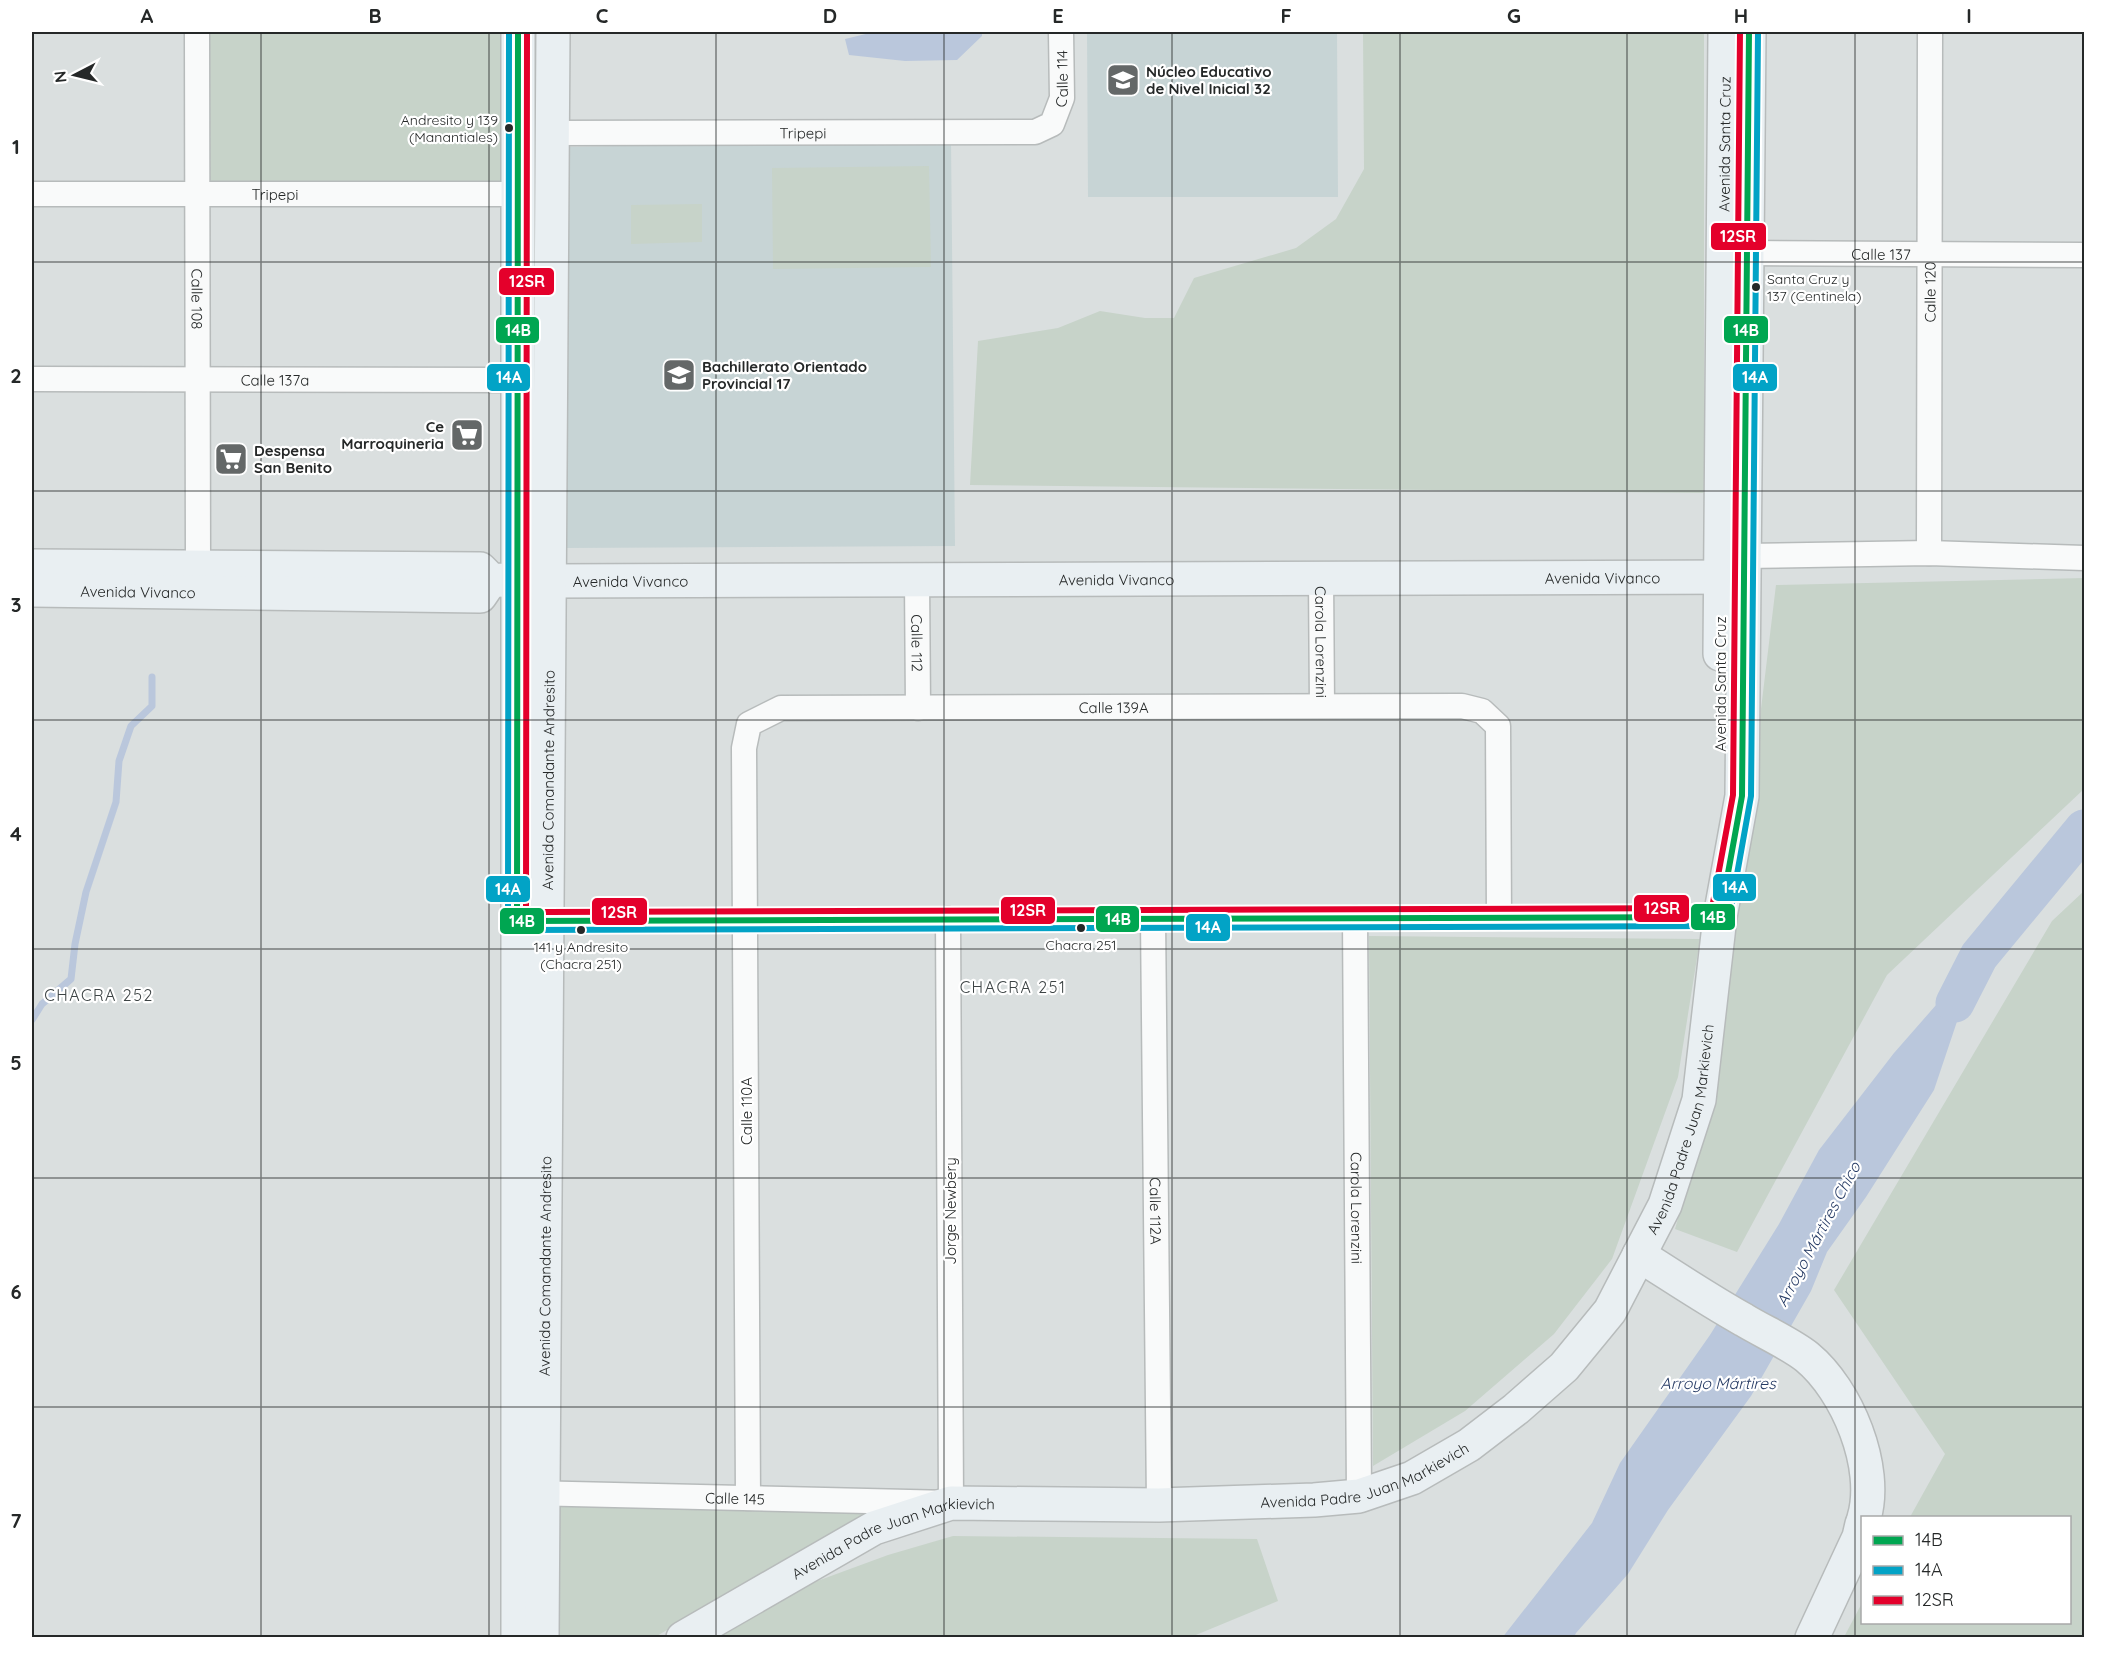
<svg xmlns="http://www.w3.org/2000/svg" width="2116" height="1669" viewBox="0 0 2116 1669" font-family="Quicksand,sans-serif">
	<style>
		.built { fill: #c7d4d5 }
		.green { fill: #c7d3c9 }
		.water { fill: #bac7dc }
		.lines { fill: none; stroke-linecap: round; stroke-linejoin: round }
		.stream { stroke: #bac7dc; stroke-width: 7 }
		.river { stroke: #bac7dc; stroke-width: 39 }
		.street-casing { stroke: #b7bbbb; stroke-width: 27 }
		.secondary-casing { stroke: #b7bbbb; stroke-width: 36 }
		.street { stroke: #f9fafa; stroke-width: 24 }
		.secondary { stroke: #e9eff2; stroke-width: 33 }
		.bus-1-casing { stroke: #fff; stroke-width: 10 }
		.bus-2-casing { stroke: #fff; stroke-width: 10 }
		.bus-3-casing { stroke: #fff; stroke-width: 10 }
		.bus-1 { stroke: #00a651; stroke-width: 6 }
		.bus-2 { stroke: #02a3c6; stroke-width: 6 }
		.bus-3 { stroke: #e4002b; stroke-width: 6 }
		.grid { fill: none; stroke: #252828; stroke-width: 1.5; stroke-opacity: 0.55 }
		.bus-dot { fill: #252828; stroke: #fff; stroke-width: 2 }
		.labels { text-anchor: middle; dominant-baseline: central; stroke-width: 4.5; stroke-linejoin: round; paint-order: stroke }
		.bus-label { font-size: 14px; fill: #252828; stroke: #fff }
		.poi-label { font-size: 15px; font-weight: bold; fill: #252828; stroke: #fff; text-anchor: start }
		.street-label { font-size: 15px; fill: #252828; stroke: #fff }
		.neighbourhood-label { font-size: 16px; letter-spacing: 1.5px; fill: #3d4445; stroke: #fff }
		.water-label { font-size: 16px; font-style: italic; fill: #253a64; stroke: #fff }
		.line-badge { stroke: #fff; stroke-width: 2 }
		.badge-label { font-size: 16px; text-anchor: middle; font-weight: bold; fill: #fff }
		.neatline { fill: none; stroke: #252828; stroke-width: 2 }
		.grid-label { font-size: 20px; text-anchor: middle; font-weight: bold; fill: #252828 }
	</style>
	<rect width="100%" height="100%" fill="#dadfdf"/>
	<!-- built -->
	<path class="built" d="M1087 32H1337L1338 197H1088Z
		M951 140 955 546 565 548 562 147Z"/>
	<!-- green -->
	<path class="green" d="M210 32H510L509 187 209 188Z
		M1363 32H1704V493L970 485 978 341 1058 328 1100 311 1145 318H1174L1194 278 1296 248 1336 219 1364 169Z
		M929 166 931 267 773 269 772 168Z
		M702 204V242L631 244V205Z
		M2084 578V789L1887 975 1737 1252 1675 1229 1715 1089 1776 585Z
		M2084 891V1637H1844L1862 1603V1622H2070V1518L1910 1517 1945 1454 1834 1290 2052 921Z
		M1369 936 1700 939 1678 1077 1612 1259 1554 1334 1465 1411 1373 1466Z
		M558 1503 904 1508 808 1547 655 1637 556 1638Z
		M953 1536 1257 1539 1278 1601 1191 1637 716 1638 801 1587 888 1555Z"/>
	<!-- water -->
	<path class="water" d="M874 32H982V36L957 60 905 61 849 55 845 39Z
		M1979 956 1934 1090 1866 1197 1827 1252 1811 1291 1751 1396 1668 1510 1628 1574 1576 1633 1574 1637 1502 1638 1592 1523 1620 1463 1710 1335 1779 1224 1819 1150 1894 1053Z"/>
	<g class="lines">
		<!-- stream -->
		<path class="stream" d="M32 1020 42 1004 71 979 75 944 86 892 116 802 119 761 131 726 152 706V677"/>
		<!-- river -->
		<path class="river" d="M1955 1003 1979 956 2084 829"/>
		<defs>
			<g id="street">
				<path id="s1" d="M197 32 198 567"/>
				<path id="s2" d="M553 133 1035 132 1052 124 1062 98 1061 32"/>
				<path id="s3" d="M32 194H518"/>
				<path id="s4" d="M1747 253 2084 255"/>
				<path id="s5" d="M32 379 518 380"/>
				<path id="s6" d="M1929 553 1930 32"/>
				<path d="M1744 556 1929 553 2084 558"/>
				<path id="s7" d="M1321 578 1322 706"/>
				<path id="s8" d="M917 580 918 708"/>
				<path id="s9" d="M1355 918 1359 1496"/>
				<path id="s10" d="M1153 919 1159 1505"/>
				<path d="M532 921 1720 917"/>
				<path id="s11" d="M529 1493 951 1503 948 919"/>
				<path id="s12" d="M748 1498 744 748 749 724 781 708 1462 706 1482 711 1498 726 1499 918"/>
			</g>
			<g id="secondary">
				<path id="s13" d="M32 566 480 569 491 580 550 581 1743 577"/>
				<path id="s14" d="M32 590 480 596 491 580"/>
				<path id="s15" d="M1720 654 1725 32"/>
				<path d="M1639 1255C1674 1277 1708 1300 1744 1320 1762 1331 1791 1344 1807 1357 1847 1390 1879 1467 1864 1518"/>
				<path d="M518 1638V32"/>
				<path id="s16" d="M542 1638 553 32"/>
				<path id="s17" d="M683 1638 874 1528 951 1503 1159 1505 1314 1500 1359 1496 1412 1478 1469 1445 1516 1409 1564 1367 1610 1311 1665 1205 1699 1100 1720 917 1742 796 1749 32"/>
				<path d="M1812 1638 1859 1537 1862 1524"/>
			</g>
		</defs>
		<!-- street casing -->
		<use href="#street" class="street-casing"/>
		<!-- secondary casing -->
		<use href="#secondary" class="secondary-casing"/>
		<!-- street -->
		<use href="#street" class="street"/>
		<!-- secondary -->
		<use href="#secondary" class="secondary"/>
		<defs>
			<path id="bus-1" d="M518 32 517 921 1720 917 1742 796 1749 32"/>
			<path id="bus-2" d="M509 32 508 921 511 927 517 930 1720 926 1726 924 1729 919 1751 796 1758 32"/>
			<path id="bus-3" d="M527 32 526 912H548L1712 908 1733 795 1740 32"/>
		</defs>
		<!-- bus-1 casing -->
		<use href="#bus-1" class="bus-1-casing"/>
		<!-- bus-2 casing -->
		<use href="#bus-2" class="bus-2-casing"/>
		<!-- bus-3 casing -->
		<use href="#bus-3" class="bus-3-casing"/>
		<!-- bus-1 -->
		<use href="#bus-1" class="bus-1"/>
		<!-- bus-2 -->
		<use href="#bus-2" class="bus-2"/>
		<!-- bus-3 -->
		<use href="#bus-3" class="bus-3"/>
	</g>
	<!-- grid -->
	<path class="grid" d="M261 32V1638M489 32V1638M716 32V1638M944 32V1638M1172 32V1638M1400 32V1638M1627 32V1638M1855 32V1638M32 262H2084M32 491H2084M32 720H2084M32 949H2084M32 1178H2084M32 1407H2084"/>
	<!-- icons -->
	<defs>
		<symbol id="school-square" viewBox="-11 -11 22 22"><rect x="-9" y="-9" width="18" height="18" rx="4" fill="#646868" stroke="#fff"/><path d="M0-5L7-2L0 1L-7-2ZM-4 1L0 2.5L4 1V4Q0 6-4 4Z" fill="#fff"/></symbol>
		<symbol id="supermarket-square" viewBox="-11 -11 22 22"><rect x="-9" y="-9" width="18" height="18" rx="4" fill="#646868" stroke="#fff"/><path d="M-6-5.5h2.5l.6 2H6L4.5 2H-2.5L-4.4-4H-6ZM-1.5 3.2a1.3 1.3 0 1 0 .1 0ZM3 3.2a1.3 1.3 0 1 0 .1 0Z" fill="#fff"/></symbol>
	</defs>
	<g fill-rule="evenodd">
		<use href="#school-square" x="1104" y="61" width="38" height="38"/>
		<use href="#school-square" x="660" y="356" width="38" height="38"/>
		<use href="#supermarket-square" x="448" y="416" width="38" height="38"/>
		<use href="#supermarket-square" x="212" y="440" width="38" height="38"/>
	</g>
	<!-- markers -->
	<g class="bus-dot">
		<circle cx="509" cy="128" r="5"/>
		<circle cx="1756" cy="287" r="5"/>
		<circle cx="1081" cy="928" r="5"/>
		<circle cx="581" cy="930" r="5"/>
	</g>
	<g class="labels">
		<!-- bus labels -->
		<g class="bus-label">
			<text x="498" y="120" text-anchor="end">Andresito y 139<tspan x="498" dy="17">(Manantiales)</tspan></text>
			<text x="1767" y="279" text-anchor="start">Santa Cruz y<tspan x="1767" dy="17">137 (Centinela)</tspan></text>
			<text x="1081" y="945">Chacra 251</text>
			<text x="581" y="947">141 y Andresito<tspan x="581" dy="17">(Chacra 251)</tspan></text>
		</g>
		<!-- poi labels -->
		<g class="poi-label">
			<text x="1146" y="71">Núcleo Educativo<tspan x="1146" dy="17">de Nivel Inicial 32</tspan></text>
			<text x="702" y="366">Bachillerato Orientado<tspan x="702" dy="17">Provincial 17</tspan></text>
			<text x="444" y="426" text-anchor="end">Ce<tspan x="444" dy="17">Marroquineria</tspan></text>
			<text x="254" y="450">Despensa<tspan x="254" dy="17">San Benito</tspan></text>
		</g>
		<!-- street labels -->
		<g class="street-label">
			<text stroke="none"><textPath href="#s2" startOffset="548">Calle 114</textPath></text>
			<text stroke="none"><textPath href="#s2" startOffset="250">Tripepi</textPath></text>
			<text stroke="none"><textPath href="#s15" startOffset="510">Avenida Santa Cruz</textPath></text>
			<text stroke="none"><textPath href="#s3" startOffset="243">Tripepi</textPath></text>
			<text stroke="none"><textPath href="#s4" startOffset="134">Calle 137</textPath></text>
			<text stroke="none"><textPath href="#s6" startOffset="261">Calle 120</textPath></text>
			<text stroke="none"><textPath href="#s1" startOffset="267">Calle 108</textPath></text>
			<text stroke="none"><textPath href="#s5" startOffset="243">Calle 137a</textPath></text>
			<text stroke="none"><textPath href="#s13" startOffset="1575">Avenida Vivanco</textPath></text>
			<text stroke="none"><textPath href="#s13" startOffset="1089">Avenida Vivanco</textPath></text>
			<text stroke="none"><textPath href="#s13" startOffset="603">Avenida Vivanco</textPath></text>
			<text stroke="none"><textPath href="#s14" startOffset="106">Avenida Vivanco</textPath></text>
			<text stroke="none"><textPath href="#s7" startOffset="64">Carola Lorenzini</textPath></text>
			<text stroke="none"><textPath href="#s8" startOffset="63">Calle 112</textPath></text>
			<text transform="translate(1720 684) rotate(-90)">Avenida Santa Cruz</text>
			<text stroke="none"><textPath href="#s12" startOffset="1143">Calle 139A</textPath></text>
			<text stroke="none"><textPath href="#s16" startOffset="858">Avenida Comandante Andresito</textPath></text>
			<text transform="translate(746 1111) rotate(-90)">Calle 110A</text>
			<text stroke="none"><textPath href="#s17" startOffset="1224">Avenida Padre Juan Markievich</textPath></text>
			<text stroke="none"><textPath href="#s9" startOffset="290">Carola Lorenzini</textPath></text>
			<text transform="translate(950 1211) rotate(-90)">Jorge Newbery</text>
			<text stroke="none"><textPath href="#s10" startOffset="292">Calle 112A</textPath></text>
			<text stroke="none"><textPath href="#s16" startOffset="372">Avenida Comandante Andresito</textPath></text>
			<text stroke="none"><textPath href="#s17" startOffset="720">Avenida Padre Juan Markievich</textPath></text>
			<text stroke="none"><textPath href="#s11" startOffset="206">Calle 145</textPath></text>
			<text stroke="none"><textPath href="#s17" startOffset="236">Avenida Padre Juan Markievich</textPath></text>
		</g>
		<!-- neighbourhood labels -->
		<g class="neighbourhood-label">
			<text x="1013" y="987">CHACRA 251</text>
			<text x="99" y="995">CHACRA 252</text>
		</g>
		<!-- water labels -->
		<g class="water-label">
			<text transform="translate(1818 1234) rotate(-62)">Arroyo Mártires Chico</text>
			<text x="1718" y="1383">Arroyo Mártires</text>
		</g>
	</g>
	<g class="line-badge">
		<rect x="1710" y="222" width="57" height="29" rx="6" fill="#e4002b"/>
		<rect x="498" y="267" width="57" height="29" rx="6" fill="#e4002b"/>
		<rect x="1723" y="315" width="46" height="29" rx="6" fill="#00a651"/>
		<rect x="495" y="316" width="45" height="28" rx="6" fill="#00a651"/>
		<rect x="1732" y="363" width="46" height="29" rx="6" fill="#02a3c6"/>
		<rect x="486" y="363" width="45" height="29" rx="6" fill="#02a3c6"/>
		<rect x="1712" y="873" width="45" height="29" rx="6" fill="#02a3c6"/>
		<rect x="485" y="875" width="46" height="28" rx="6" fill="#02a3c6"/>
		<rect x="1633" y="894" width="57" height="29" rx="6" fill="#e4002b"/>
		<rect x="1000" y="896" width="56" height="29" rx="6" fill="#e4002b"/>
		<rect x="591" y="897" width="57" height="29" rx="6" fill="#e4002b"/>
		<rect x="1690" y="903" width="46" height="28" rx="6" fill="#00a651"/>
		<rect x="1095" y="905" width="45" height="28" rx="6" fill="#00a651"/>
		<rect x="499" y="907" width="46" height="28" rx="6" fill="#00a651"/>
		<rect x="1185" y="913" width="46" height="29" rx="6" fill="#02a3c6"/>
	</g>
	<g class="badge-label">
		<text x="1738" y="242">12SR</text>
		<text x="527" y="287">12SR</text>
		<text x="1746" y="336">14B</text>
		<text x="518" y="336">14B</text>
		<text x="1755" y="383">14A</text>
		<text x="509" y="383">14A</text>
		<text x="1735" y="893">14A</text>
		<text x="508" y="895">14A</text>
		<text x="1662" y="914">12SR</text>
		<text x="1028" y="916">12SR</text>
		<text x="619" y="918">12SR</text>
		<text x="1713" y="923">14B</text>
		<text x="1118" y="925">14B</text>
		<text x="522" y="927">14B</text>
		<text x="1208" y="933">14A</text>
	</g>
	<!-- border -->
	<rect width="2116" height="1669" fill="none" stroke="#ffffff" stroke-width="66"/>
	<!-- legend -->
	<rect x="1861" y="1516" width="210" height="108" fill="#ffffff" stroke="#a8a9a9" stroke-width="1.5"/>
	<rect x="1873" y="1536" width="30" height="9" fill="#00a651" stroke="#a8a9a9" stroke-width="1.5"/>
	<text x="1915" y="1546" font-size="18" fill="#252828">14B</text>
	<rect x="1873" y="1566" width="30" height="9" fill="#02a3c6" stroke="#a8a9a9" stroke-width="1.5"/>
	<text x="1915" y="1576" font-size="18" fill="#252828">14A</text>
	<rect x="1873" y="1596" width="30" height="9" fill="#e4002b" stroke="#a8a9a9" stroke-width="1.5"/>
	<text x="1915" y="1606" font-size="18" fill="#252828">12SR</text>
	<!-- north arrow -->
	<g transform="translate(75 75) rotate(263)" stroke="#ffffff" stroke-width="4.5" paint-order="stroke">
	<path d="M0-4.5L10 22L0 15L-10 22Z" fill="#252828"/>
	<text y="-9" font-size="16" font-weight="bold" text-anchor="middle" fill="#252828">N</text>
	</g>
	<rect x="33" y="33" width="2050" height="1603" class="neatline"/>
	<g class="grid-label">
		<text x="147" y="23">A</text>
		<text x="375" y="23">B</text>
		<text x="602" y="23">C</text>
		<text x="830" y="23">D</text>
		<text x="1058" y="23">E</text>
		<text x="1286" y="23">F</text>
		<text x="1514" y="23">G</text>
		<text x="1741" y="23">H</text>
		<text x="1969" y="23">I</text>
		<text x="16" y="154">1</text>
		<text x="16" y="383">2</text>
		<text x="16" y="612">3</text>
		<text x="16" y="841">4</text>
		<text x="16" y="1070">5</text>
		<text x="16" y="1299">6</text>
		<text x="16" y="1528">7</text>
	</g>
</svg>
